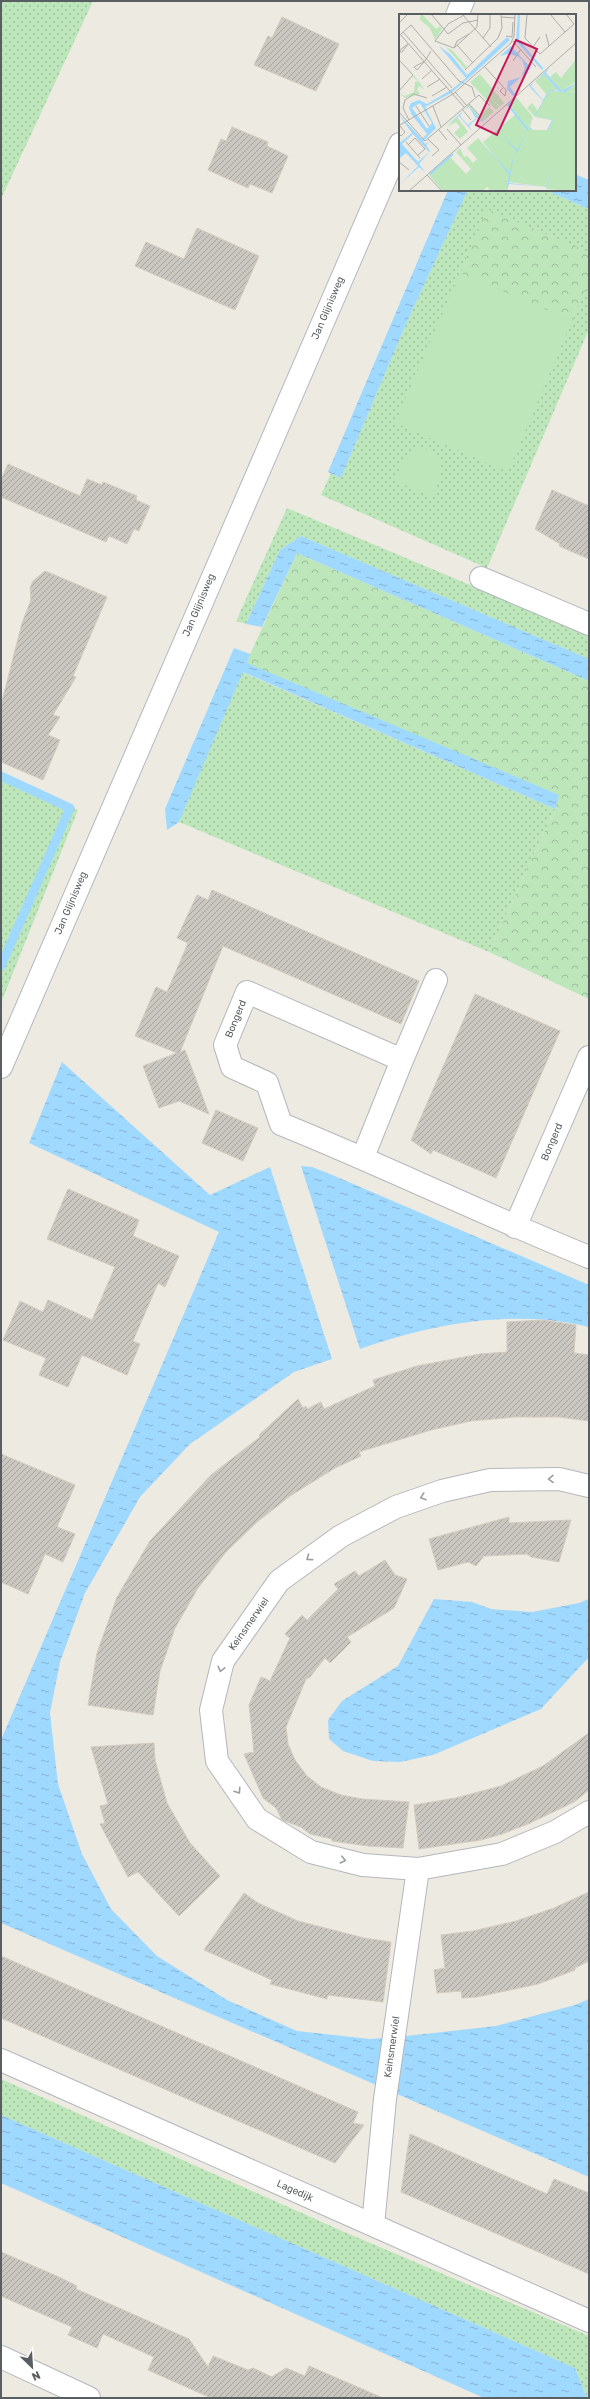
<svg xmlns="http://www.w3.org/2000/svg" width="590" height="2399" viewBox="0 0 590 2399" font-family="Rubik,sans-serif">
	<style>
		.grass { fill: url(#grass-dots) }
		.forest { fill: url(#forest-crowns) }
		.pitch { fill: #bde7bb }
		.water { fill: url(#water-ripples) }
		.lines { fill: none; stroke-linecap: round; stroke-linejoin: round }
		.stream { stroke: #9fd9ff; stroke-width: 9 }
		.building { fill: url(#building-hatch); stroke: #d2cbbf }
		.street-casing { stroke: #b4b7bc; stroke-width: 24 }
		.secondary-casing { stroke: #b4b9be; stroke-width: 24 }
		.street { stroke: #fff; stroke-width: 22 }
		.secondary { stroke: #fff; stroke-width: 22 }
		.oneway { stroke: #9b9ea1 }
		.labels { text-anchor: middle; dominant-baseline: central; stroke-width: 3; stroke-linejoin: round; paint-order: stroke }
		.street-label { font-size: 10px; fill: #595e63; stroke: #fff }
		.inset-river { fill: none; stroke: #9fd9ff; stroke-width: 2 }
		.inset-road { fill: none; stroke: #aeaeab; stroke-width: 1 }
		.view { fill: #c2185b; fill-opacity: 0.15; stroke: #c2185b; stroke-width: 2 }
		.inset-edge { fill: none; stroke: #595e63; stroke-width: 2 }
	</style>
	<defs>
		<pattern id="grass-dots" width="8" height="8" patternUnits="userSpaceOnUse"><rect width="8" height="8" fill="#bde7bb"/><path d="M2 2h.1M6 6h.1" fill="none" stroke="#9dbe9c" stroke-width="1.8" stroke-linecap="round"/></pattern>
		<pattern id="forest-crowns" width="20" height="18" patternUnits="userSpaceOnUse"><rect width="20" height="18" fill="#bde7bb"/><path d="M2 6a3 3 0 1 1 6 0M12 15a3 3 0 1 1 6 0" fill="none" stroke="#9dbe9c"/></pattern>
		<pattern id="water-ripples" width="26" height="14" patternUnits="userSpaceOnUse"><rect width="26" height="14" fill="#9fd9ff"/><path d="M2 4q2-2 4 0t4 0M15 11q2-2 4 0t4 0" fill="none" stroke="#85b3d2"/></pattern>
		<pattern id="building-hatch" width="6" height="6" patternUnits="userSpaceOnUse"><rect width="6" height="6" fill="#cac6c0"/><path d="M-1 1l2-2M0 6l6-6M5 7l2-2" fill="none" stroke="#a7a4a0"/></pattern>
	</defs>
	<rect width="100%" height="100%" fill="#edeae1"/>
	<!-- grass -->
	<path class="grass" d="M1 1H93L1 199Z
		M468 190H545L589 209V329L487 568 321 495 331 473 341 478 406 324Z
		M287 508 589 635V659L301 536 280 550 246 624 236 621Z
		M242 672 555 809 489 952 179 822Z
		M1 776 78 810 1 1003Z
		M1 2079 342 2231 589 2336V2398H587L575 2368 1 2115Z"/>
	<!-- forest -->
	<path class="forest" d="M487 209 589 252V282L572 321 460 273Z
		M297 553 589 681V999L489 952 555 809 246 663Z"/>
	<!-- pitch -->
	<path class="pitch" d="M460 273 572 321 508 472 395 423Z
		M420 448C452 454 441 476 432 497L395 481C401 465 403 454 420 448Z"/>
	<!-- water -->
	<path class="water" d="M575 174 589 180V209L545 190H575Z
		M448 190H468L406 324 341 478 328 472Z
		M301 536 589 659V681L297 553 262 627 246 624 280 550Z
		M234 648 250 654 247 663 559 795 555 809 243 672 179 822 167 830 165 809Z
		M62 1062 210 1195 270 1167 332 1359 294 1372 190 1444 140 1497 85 1593 60 1662 50 1713 58 1784 82 1854 111 1909 157 1956 227 2000 297 2031 370 2039 406 2036 496 2026 575 2005 589 1999V2177L1 1923V1740L219 1232 29 1143Z
		M301 1166 312 1167 330 1174 589 1285V1327C515 1308 431 1324 360 1349Z
		M434 1599 472 1602 491 1609 532 1612 579 1603 589 1599V1657L541 1709 433 1755 400 1762 373 1761 343 1751 329 1739 328 1720 342 1701 398 1666Z
		M1 2115 575 2368 587 2398H484L1 2183Z"/>
	<g class="lines">
		<!-- stream -->
		<path class="stream" d="M1 776 70 808 1 966"/>
	</g>
	<!-- building -->
	<path class="building" d="M282 17 339 44 316 91 254 65 268 36 272 38Z
		M232 127 268 142 267 146 288 156 272 193 250 184 248 188 208 170 221 139 226 141Z
		M197 228 259 256 235 310 135 266 146 242 184 259Z
		M8 464 80 496 87 479 102 485 103 482 137 496 136 500 150 506 139 531 134 529 127 544 109 536 106 542 1 497V480Z
		M552 490 589 506V559L559 546 560 544 535 529Z
		M45 571 107 597 73 676 76 677 53 715 60 717 48 735 60 740 43 780 1 762V705L22 623 31 600 30 588 33 581Z
		M212 890 419 981 401 1024 223 946 180 1052 185 1050 209 1114 179 1101 159 1108 143 1066 177 1053 135 1036 156 987 167 992 188 943 177 938 197 895 208 900Z
		M475 994 560 1031 496 1178 433 1150 431 1154 411 1140Z
		M216 1110 258 1128 243 1161 202 1143Z
		M68 1189 139 1220 133 1236 179 1256 165 1287 158 1283 133 1341 140 1344 127 1375 82 1355 68 1387 39 1375 46 1358 3 1340 20 1301 43 1312 48 1300 92 1320 115 1267 47 1239Z
		M543 1320 576 1325 574 1353 589 1355V1421L559 1417H515L471 1421 431 1430 359 1452 361 1456 335 1468 290 1496 257 1522 226 1552 198 1588 175 1628 160 1671 153 1715 88 1705 97 1653 117 1597 150 1541 211 1475 260 1437 259 1435 298 1399 303 1408 306 1406 307 1409 321 1402 324 1409 375 1386 373 1380 417 1366 480 1354 507 1352V1322Z
		M1 1454 75 1485 57 1527 75 1534 63 1562 45 1554 28 1594 1 1582Z
		M509 1517V1523L571 1520 559 1562 531 1557 527 1554 484 1556 476 1566 468 1562 438 1570 429 1539Z
		M385 1560 395 1575 407 1579 394 1608 347 1637 351 1642 330 1663 325 1658 310 1677 306 1679 286 1727 288 1744 295 1760 307 1776 321 1787 341 1795 362 1799 409 1802 403 1848 368 1846 332 1841V1839L310 1834 301 1827 282 1820 276 1808 263 1798 244 1754 254 1752 249 1705 261 1677 270 1681 290 1638 285 1634 302 1615 307 1620 338 1589 334 1584 355 1571 359 1576Z
		M589 1733V1790L574 1802 528 1824 502 1834 481 1840 419 1849 414 1805 456 1798 501 1786 543 1766Z
		M154 1743 155 1760 167 1803 190 1843 220 1876 179 1916 138 1872 128 1877 100 1824 105 1823 100 1806 108 1804 91 1747Z
		M589 1892V1961L575 1968V1970L538 1984 477 1997 462 1998 461 1991 437 1993 434 1970 445 1968 441 1935 473 1931 516 1921 554 1908Z
		M244 1893 258 1903 298 1921 364 1938 391 1942 383 2002 328 1995 327 1999 270 1984 272 1980 204 1950Z
		M1 1956 358 2112 353 2123 364 2125 335 2163 1 2018Z
		M410 2134 547 2194 554 2179 589 2193V2274L401 2192Z
		M1 2252 59 2277 77 2286 76 2289 189 2339 208 2367 213 2356 248 2370 253 2368 272 2377 286 2368 305 2376 309 2366 383 2398H211L148 2370 154 2357 103 2334 97 2348 68 2335 72 2327 1 2296Z"/>
	<g class="lines">
		<defs>
			<path id="street" d="M481 578 589 624
				M402 1060 436 980
				M363 1157 402 1060 247 992 225 1045 232 1067 267 1083 281 1124C385 1166 485 1215 589 1257
				M515 1227 589 1057
				M589 1486 559 1479 490 1480 442 1491 396 1507 341 1536 279 1581 223 1661 211 1710 217 1761 257 1819 311 1852 363 1865 418 1869 502 1854 555 1832 589 1812
				M1 2060 589 2321
				M373 2225 385 2099 418 1869
				M1 2357 89 2398"/>
			<path id="secondary" d="M457 15 463 1
				M1 1067 400 144"/>
		</defs>
		<!-- street casing -->
		<use href="#street" class="street-casing"/>
		<!-- secondary casing -->
		<use href="#secondary" class="secondary-casing"/>
		<!-- street -->
		<use href="#street" class="street"/>
		<!-- secondary -->
		<use href="#secondary" class="secondary"/>
	</g>
	<!-- one-way arrows -->
	<defs><path id="oneway-chevron" d="M-2-3.5L2.5 0L-2 3.5" fill="none" stroke-width="1.6" stroke-linecap="round" stroke-linejoin="round"/></defs>
	<g class="oneway">
		<use href="#oneway-chevron" transform="translate(551 1479) rotate(179)"/>
		<use href="#oneway-chevron" transform="translate(423 1497) rotate(161)"/>
		<use href="#oneway-chevron" transform="translate(309 1558) rotate(144)"/>
		<use href="#oneway-chevron" transform="translate(221 1669) rotate(104)"/>
		<use href="#oneway-chevron" transform="translate(238 1791) rotate(56)"/>
		<use href="#oneway-chevron" transform="translate(343 1860) rotate(13)"/>
	</g>
	<g class="labels">
		<!-- street labels -->
		<g class="street-label">
			<text transform="translate(328 308) rotate(-67)">Jan Glijnisweg</text>
			<text transform="translate(199 605) rotate(-67)">Jan Glijnisweg</text>
			<text transform="translate(71 903) rotate(-67)">Jan Glijnisweg</text>
			<text transform="translate(236 1019) rotate(-68)">Bongerd</text>
			<text transform="translate(552 1142) rotate(-67)">Bongerd</text>
			<text transform="translate(249 1624) rotate(-55)">Keinsmerwiel</text>
			<text transform="translate(392 2047) rotate(-82)">Keinsmerwiel</text>
			<text transform="translate(295 2191) rotate(24)">Lagedijk</text>
		</g>
	</g>
	<!-- overview -->
	<g transform="translate(399 14)">
		<rect width="177" height="177" fill="#edeae1"/>
		<path d="M23 0 37 15 41 12 43 15 36 26 31 14 20 5ZM47 33 53 36 68 53 66 55ZM177 45V68L163 77 151 63 157 58 162 64ZM145 60 160 76 150 77 167 78 177 69V77L170 78H177V177L147 175 151 157 147 173 110 168 108 177H92L88 173 84 177H44L30 161 51 143 67 160 72 155 57 138 61 134 65 143 68 142 74 149 78 145 68 134 79 124 111 161 84 128 117 100 109 91 117 83 134 103 130 114 134 116H149L153 106 136 103 128 94 133 89 139 97 137 101 149 77 147 80 136 67ZM15 61 26 76 20 72 18 76 21 80 6 84 0 79 6 82 15 78 16 68 19 67 14 63ZM97 79 105 89 101 93 92 83ZM70 90 80 102 90 93 95 98 83 107 70 92 65 96ZM58 103 69 118 61 125 55 119 61 113 57 108 48 113Z" fill="#bde7bb"/>
		<path d="M81 60 97 79 92 83 100 93 97 96 71 68Z" fill="#bde7bb"/>
		<path d="M119 0H121L120 26 144 54 146 52 143 56 117 27ZM108 23 111 26 71 63 52 79 26 93 37 114 24 127 26 130 30 128 27 131 31 137 20 150 27 159 20 153 0 171 19 152 7 139 0 145V127L2 128 13 119 0 101 23 125 28 120 13 101 10 94 12 89 20 86 28 90 52 76 67 64 40 32 52 41 68 61ZM21 89 33 109 28 115 13 94ZM14 120 30 138 19 148 3 130ZM112 32 132 54 111 73 116 80 114 82 108 75 109 67 122 63 126 54 123 46 118 42 109 40 101 42ZM150 54 147 59 163 77 177 69 167 78 150 77 137 101 154 106 149 116H133L130 114 133 108 131 113 134 116H148L153 106 136 101 144 87 130 72 135 68 132 72 144 86 150 76 160 77 145 60 137 66ZM70 92 83 107 94 99 83 108 78 104 70 112 73 117 60 102 47 112 63 98 61 102 69 111 77 104 70 93 65 96ZM100 117 118 136 129 117 114 146 110 169 147 173 152 156 148 173 110 170 108 177 110 160 83 129 111 159 113 147 118 138Z" fill="#9fd9ff" fill-rule="evenodd"/>
		<path class="inset-river" d="M117 84 109 91 129 116M31 160 54 140"/>
		<path class="inset-road" d="M32 0 49 20 64 9 79 6M63 0 92 33M128 0 126 24 141 40 175 10 167 0M151 0 166 18M102 3 116 4M0 9 9 0M4 18 53 74M0 19 65 93M2 20 12 11 60 67 73 73 76 83M147 20 150 32M107 22 113 23 114 8M84 24 91 14V0M114 27 137 53M9 30 3 38H1V36ZM58 31 74 49M134 33 141 23M55 34 36 27 49 10 67 0M55 34 78 13 79 0M55 34 58 27 70 20M0 46 14 61 0 77M114 47 122 35M25 48 18 56 15 53 26 47 32 37M85 52 107 76 106 82 101 77 104 74M66 56 99 24 103 14 102 0M23 65 33 56M28 73 41 65M56 78 68 92M33 82 48 73M70 90 80 101M17 92 30 112M34 92 42 113M63 95 72 106M0 98 26 127 80 81 91 92M10 106 4 94 6 86 15 80 28 84M1 111 54 80 112 29 115 22 116 0M48 115 62 131M40 116 48 126M0 120 2 122 6 118 0 111M29 125 40 136 33 142M7 128 21 144M9 131 16 124 26 135 19 141M0 148 10 156M28 161 43 177M10 177 177 29"/>
		<path class="view" d="M117 26 138 35 98 121 77 111Z"/>
		<rect width="177" height="177" class="inset-edge"/>
	</g>
	<!-- border -->
	<rect width="590" height="2399" fill="none" stroke="#595e63" stroke-width="4"/>
	<!-- north arrow -->
	<g transform="translate(32 2367) rotate(155)" stroke="#ffffff" stroke-width="3" paint-order="stroke">
	<path d="M0-3L7 15L0 10L-7 15Z" fill="#595e63"/>
	<text y="-6" font-size="11" font-weight="bold" text-anchor="middle" fill="#595e63">N</text>
	</g>
</svg>
